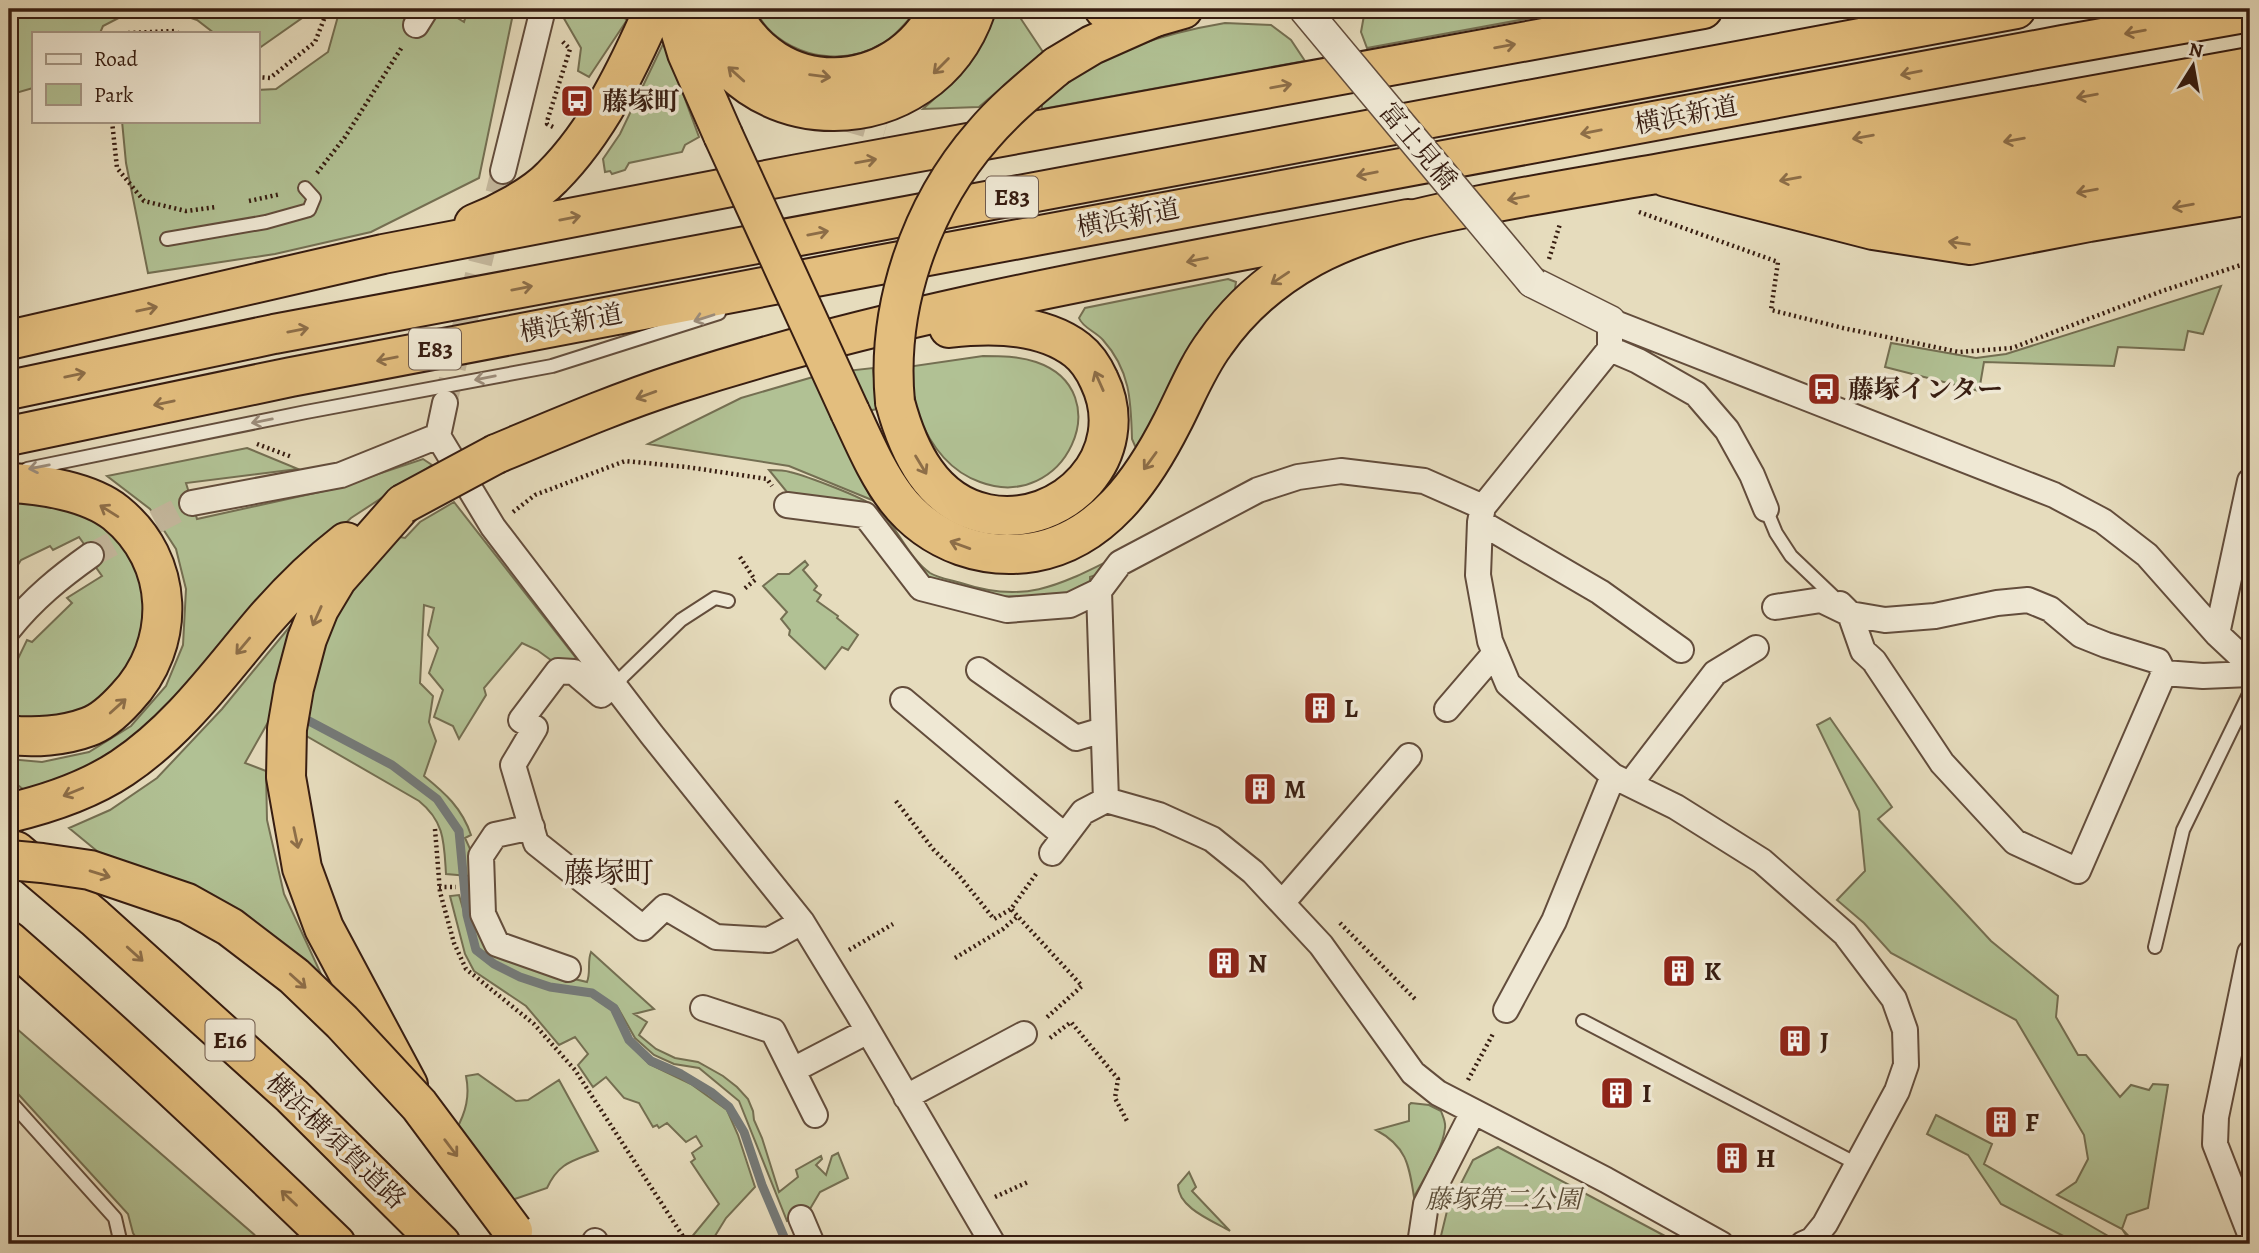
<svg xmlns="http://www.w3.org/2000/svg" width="2259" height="1253" viewBox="0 0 2259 1253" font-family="Alegreya,'Noto Serif JP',serif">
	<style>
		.green { fill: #b1c194; stroke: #746f52; stroke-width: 2 }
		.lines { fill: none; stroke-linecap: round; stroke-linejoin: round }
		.stream { stroke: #747a79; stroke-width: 9 }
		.minor-tunnel { stroke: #c3b69b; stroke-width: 24; stroke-dasharray: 24 12; stroke-linecap: butt }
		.trunk-tunnel { stroke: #c3b69b; stroke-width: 38; stroke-dasharray: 38 19; stroke-linecap: butt }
		.service-casing { stroke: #634d3c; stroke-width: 16 }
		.minor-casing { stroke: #634d3c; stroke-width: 28 }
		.tertiary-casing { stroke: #634d3c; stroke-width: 33 }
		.trunk-casing { stroke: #371d11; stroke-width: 42 }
		.motorway-casing { stroke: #371d11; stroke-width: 42 }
		.path { stroke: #371d11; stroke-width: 4.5; stroke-dasharray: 2 3.5; stroke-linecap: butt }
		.service { stroke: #efe8d4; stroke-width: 12 }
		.minor { stroke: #efe8d4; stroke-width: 24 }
		.tertiary { stroke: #efe8d4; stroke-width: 30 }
		.trunk { stroke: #e3be7e; stroke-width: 38 }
		.motorway { stroke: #e3be7e; stroke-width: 38 }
		.tertiary-bridge-casing { stroke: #634d3c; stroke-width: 33; stroke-linecap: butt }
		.trunk-bridge-casing { stroke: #371d11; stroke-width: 42; stroke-linecap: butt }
		.motorway-bridge-casing { stroke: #371d11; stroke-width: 42; stroke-linecap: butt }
		.tertiary-bridge { stroke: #efe8d4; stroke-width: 30 }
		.trunk-bridge { stroke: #e3be7e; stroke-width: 38 }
		.motorway-bridge { stroke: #e3be7e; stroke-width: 38 }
		.oneway { stroke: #8d6e48 }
		.oneway2 { stroke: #9c8d7c }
		.labels { text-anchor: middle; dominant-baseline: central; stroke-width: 7; stroke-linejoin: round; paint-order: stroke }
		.shield { fill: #efe8d4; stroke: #6e5a4c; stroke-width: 2 }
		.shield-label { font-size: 24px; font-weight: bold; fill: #371d11 }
		.poi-label { font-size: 26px; font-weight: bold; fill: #371d11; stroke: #efe8d4; text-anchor: start }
		.street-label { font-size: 26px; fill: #371d11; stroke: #efe8d4 }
		.park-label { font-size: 26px; font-style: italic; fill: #5c4e38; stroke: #efe8d4 }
		.quarter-label { font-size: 30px; fill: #371d11; stroke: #efe8d4 }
	</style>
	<rect width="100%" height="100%" fill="#e6dcbd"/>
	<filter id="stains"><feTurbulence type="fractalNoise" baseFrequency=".00286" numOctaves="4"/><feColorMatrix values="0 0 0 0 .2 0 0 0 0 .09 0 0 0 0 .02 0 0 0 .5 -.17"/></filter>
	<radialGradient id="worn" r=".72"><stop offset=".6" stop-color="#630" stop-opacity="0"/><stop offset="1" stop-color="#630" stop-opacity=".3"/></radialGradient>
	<!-- green -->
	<path class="green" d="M9 9H136L103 26 100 33H33V88L9 95Z
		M165 9H305L302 18 258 49 257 33H214L197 20Z
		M340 9H443L464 22 468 9H514L479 178 371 232 275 254 148 273 126 163 122 121H257V90L276 89 328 52Z
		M563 9H618L617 12 627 20 589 77 578 71 581 48 562 15Z
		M755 9H918C906 22 894 38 878 46 836 69 775 53 755 9Z
		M996 9H1020L1021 19 1043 52 979 107 923 109C956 79 984 54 996 9Z
		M1373 9H1573L1558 13 1367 48 1361 32 1365 10Z
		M1225 23 1271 25 1291 40 1305 61 1042 109V104C1052 96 1061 86 1071 79 1116 47 1172 32 1225 23Z
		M664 42 699 137 685 145 682 152 629 163 625 170 612 174 610 171 605 172 603 159 620 134Z
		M1228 279 1236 282 1234 295 1141 445 1135 446 1132 439C1131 400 1130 370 1103 340 1095 331 1083 328 1079 318L1085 308Z
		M2221 286 2203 334 2188 331 2184 350 2118 347 2114 366 1984 362 1979 391 1885 367 1891 343 1976 358 2006 354Z
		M983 356C1000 356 1019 356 1036 362 1121 391 1065 514 980 482 949 471 930 445 918 414 912 399 910 382 907 367Z
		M873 368 877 409 863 412 846 371Z
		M813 377 872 500 789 466 648 444 741 398Z
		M247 448 298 469 186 483 197 519 333 489 423 459 432 465 351 518 312 553 158 733 34 798 9 778V759L42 762 89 752 131 726 166 686 183 645 186 589 176 549 150 509 107 476Z
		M769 470C776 470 784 470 790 472 806 476 863 497 875 507 896 523 907 557 930 573 938 578 951 580 961 583 1024 604 1058 586 1114 558L1108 571 1090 577V582L1078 587 1073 592 1036 597 984 596 928 578 869 507 791 497Z
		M9 497 68 504 117 536 133 560 144 596V626L135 657 104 696 83 709 54 719H9V664L14 667 27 640 32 642 72 603 67 598 102 576 95 566 98 564 79 537 53 550 50 546 21 560 9 579Z
		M454 502 583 667 555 663 537 650 522 643 484 688 486 695 459 739 453 726 434 717 443 690 429 673 438 648 428 635 434 608 424 605 420 683 433 696 429 722 436 741 424 776C445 793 462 808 471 835L465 838 471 851 469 876 446 874C444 843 445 822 419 801L303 734C307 712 310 688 317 666 332 616 361 570 400 537L405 538 420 522Z
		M805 561 808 565 803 570 817 586 814 590 821 595 817 601 838 616 837 618 858 635 848 650 842 647 825 669 789 635 790 630 781 619 787 612 763 586 778 574H789Z
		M301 613 271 717 245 763 266 771 267 820 284 894 328 989 120 870 69 828 110 810 157 778 222 709Z
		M1830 718 1892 807 1878 819 1991 941 2058 996 2056 1017 2078 1055H2086L2120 1097 2131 1085 2149 1090 2153 1084 2168 1085 2148 1208 2127 1215 2122 1229 2136 1244H2132L2122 1229 2057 1195 2076 1182 2088 1159 2084 1135 2016 1020 1891 953 1864 923 1837 900 1865 871 1859 811 1817 725Z
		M459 895 476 953 493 966 519 979 551 990 573 991 591 996 612 1010 627 1041 649 1064 691 1084 727 1110 738 1135 755 1187 726 1218 710 1244H694L690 1239 719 1204 691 1162 695 1159 692 1153 702 1146 696 1136 686 1142 667 1123 659 1128 657 1125 653 1127 639 1103 624 1098 606 1077 593 1087 578 1065 588 1054 575 1037 559 1045 526 1006 474 971 465 954 450 896Z
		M474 895 477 915 558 975 587 982C591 972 587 962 591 952L654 1009 634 1014 647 1022 639 1035 656 1049 675 1058 698 1062 723 1076 737 1087 748 1099 753 1111 754 1120 762 1138 779 1192 798 1177 796 1170 821 1156 822 1159 816 1165 826 1175 832 1156 838 1153 848 1178 820 1192 807 1214 787 1221 739 1101 699 1068 674 1064 654 1055 635 1038 618 1008 592 991 549 984 521 975 495 962 478 949 468 915 467 897Z
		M9 1022 265 1244H140L133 1233 128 1214 9 1084Z
		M478 1074 516 1101 528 1100 559 1080 598 1151C573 1161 559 1162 547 1188L509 1201 456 1130C466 1112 470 1096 466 1076Z
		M1411 1103 1429 1105 1441 1111C1443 1117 1446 1122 1445 1128 1443 1149 1424 1178 1414 1197 1409 1164 1406 1146 1376 1130L1409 1121V1105Z
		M1936 1115 1992 1144 1984 1164 2115 1240 2119 1244H2079L2001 1204 1968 1155 1927 1134Z
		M1498 1147 1680 1244H1439L1447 1211 1473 1160Z
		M1189 1172 1196 1187 1192 1191 1230 1231C1213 1221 1178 1208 1178 1185Z"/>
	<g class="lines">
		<!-- stream -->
		<path class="stream" d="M309 721 392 765 437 799 459 831 467 915 476 950 494 964 520 977 550 987 592 993 614 1008 629 1040 651 1061 681 1074 711 1092 729 1107 744 1132 762 1185 787 1244"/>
		<!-- minor-tunnel -->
		<path class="minor-tunnel" d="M445 403 503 171
			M91 555 192 503"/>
		<!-- trunk-tunnel -->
		<path class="trunk-tunnel" d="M832 108 887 124"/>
		<defs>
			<path id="service" d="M167 239 266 222 309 210 314 198 305 188
				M27 469 306 412 552 366 719 313
				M1766 509 1776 533 1791 556 1833 596
				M615 684 681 620 715 598 728 601
				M2155 947 2183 830 2250 692
				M1583 1021 1857 1164
				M9 1100 115 1218 121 1244"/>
			<path id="minor" d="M416 25 426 9
				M503 171 543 9
				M1610 349 1638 361 1696 394 1727 430 1752 475 1766 509
				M445 403 438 436 493 527 652 735 802 922 857 1012 993 1244
				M192 503 341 475 438 436
				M787 505 865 515 921 588 1007 610 1070 605 1099 591 1120 563 1258 490 1298 477 1341 471 1424 481 1483 507
				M1480 522 1600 592 1681 650
				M1099 591 1106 800 1159 815 1212 839 1253 872 1321 945 1413 1073 1438 1093 1606 1180 1721 1244
				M1840 604 1850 614 1885 620 1935 616 1997 603 2028 600 2050 609 2081 635 2106 645 2158 661 2164 673 2203 676 2250 674
				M1775 607 1821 600 1850 614 1863 651 1874 661 1942 763 2015 842 2078 871 2164 673
				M9 629C33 599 60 577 91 555
				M2217 634 2250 481
				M979 670 1076 738 1103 730
				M615 684 601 695 574 672 558 671 521 720 535 728 513 765 536 843 643 928 665 907 716 937 769 940 802 922
				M903 700 1065 836
				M1447 709 1495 653
				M1630 784 1715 673 1756 648
				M532 827 495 835 481 856 483 914 497 944 568 969
				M1052 853 1083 812 1106 800
				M1282 903 1409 756
				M2250 953 2216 1117 2215 1144 2250 1234
				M703 1008 773 1031 815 1115
				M1506 1010 1554 921 1613 776
				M793 1070 868 1031
				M906 1097 1024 1034
				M801 1218 812 1244
				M595 1241 596 1244
				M1420 1244 1426 1204 1473 1112
				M1803 1244 1812 1240 1825 1224 1897 1091 1906 1065 1905 1030 1894 999 1845 934 1762 861 1676 807 1613 776 1508 684 1490 641 1478 575 1480 522 1483 507 1610 349V321L2054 495 2103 521 2147 555 2217 634 2250 665"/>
			<path id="tertiary" d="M1532 282 1610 321"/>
			<path id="trunk" d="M694 9C738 146 930 144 976 9
				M731 9C773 102 896 98 939 9
				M1104 9 1134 16 1155 17 1183 9
				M676 17 687 53 723 135
				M1666 177 1873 230 1970 245 2089 222 2250 195
				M1732 189 2250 98
				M1815 209 2250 129
				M474 224C499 214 534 196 552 177 598 131 628 68 654 9
				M1901 225 2250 162
				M9 340 383 254 798 174 1703 9
				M9 390 274 334 2016 9
				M850 412C878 471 896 522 962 546 985 554 1010 556 1034 552 1102 540 1143 480 1172 423 1186 396 1197 367 1215 343 1240 307 1274 278 1312 257 1363 230 1419 217 1476 206 1537 194 1599 184 1661 173 1858 138 2054 102 2250 67
				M9 436 291 377 863 268 2063 45 2250 12"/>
			<path id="motorway" d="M1057 66 1092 45 1155 17
				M895 402C908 451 932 503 987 514 1064 529 1135 454 1099 380 1094 369 1086 357 1077 350 1042 323 991 323 949 328
				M496 454C556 429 616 403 678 383 916 306 1164 267 1408 219
				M9 483C41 484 90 492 116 513 175 561 177 644 126 698 116 709 103 722 88 727 64 736 34 738 9 735
				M403 504 337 579 319 609 307 639 294 688 287 729 286 777 302 868 324 928 408 1085
				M9 813C47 804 89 790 122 768 179 730 218 675 262 623 287 594 315 566 346 542
				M16 851 95 918 292 1096 441 1244
				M9 941C121 1039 229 1140 336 1244"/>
		</defs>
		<!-- service casing -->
		<use href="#service" class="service-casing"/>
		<!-- minor casing -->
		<use href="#minor" class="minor-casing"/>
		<!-- tertiary casing -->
		<use href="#tertiary" class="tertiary-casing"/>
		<!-- trunk casing -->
		<use href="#trunk" class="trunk-casing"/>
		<!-- motorway casing -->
		<use href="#motorway" class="motorway-casing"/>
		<!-- path -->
		<path class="path" d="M128 33 175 31 178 33
			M257 77 270 78 315 42 328 9
			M112 121 117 168 144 201 186 211 216 207
			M553 127 547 124 548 118 570 49 562 41
			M317 173 345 137 402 47
			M249 201 281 194
			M1639 212 1778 262 1771 310 1843 328 1959 352 2012 348 2162 291 2250 262
			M1549 259 1560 224
			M257 444 292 457
			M513 512 535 495 625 461 687 467 767 479 772 486
			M740 557 755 580 743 590
			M896 801 933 849 957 873 994 919 1011 909
			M435 829 440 892 454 943 466 969 534 1024 575 1070 688 1244
			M1036 874 1011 909 1082 986 1045 1019
			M439 887H456
			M1340 923 1416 1000
			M849 950 893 924
			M955 958 1003 929 1018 916
			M1050 1038 1071 1022 1118 1079 1115 1098 1127 1121
			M1468 1080 1494 1032
			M995 1197 1028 1182"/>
		<!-- service -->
		<use href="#service" class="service"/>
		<!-- minor -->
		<use href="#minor" class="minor"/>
		<!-- tertiary -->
		<use href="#tertiary" class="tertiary"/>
		<!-- trunk -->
		<use href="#trunk" class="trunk"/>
		<!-- motorway -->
		<use href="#motorway" class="motorway"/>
		<defs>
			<path id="tertiary-bridge" d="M1304 9 1532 282"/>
			<path id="trunk-bridge" d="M723 135 850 412"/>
			<path id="motorway-bridge" d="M895 402C886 308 920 207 983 135 1005 109 1031 88 1057 66
				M403 504 496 454
				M9 860 42 863 90 870 187 903 230 927 294 976 342 1022 419 1105 513 1231"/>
		</defs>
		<!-- tertiary-bridge casing -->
		<use href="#tertiary-bridge" class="tertiary-bridge-casing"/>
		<!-- trunk-bridge casing -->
		<use href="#trunk-bridge" class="trunk-bridge-casing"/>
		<!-- motorway-bridge casing -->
		<use href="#motorway-bridge" class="motorway-bridge-casing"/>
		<!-- tertiary-bridge -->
		<use href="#tertiary-bridge" class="tertiary-bridge"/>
		<!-- trunk-bridge -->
		<use href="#trunk-bridge" class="trunk-bridge"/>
		<!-- motorway-bridge -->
		<use href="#motorway-bridge" class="motorway-bridge"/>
	</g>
	<!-- one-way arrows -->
	<defs><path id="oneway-shaft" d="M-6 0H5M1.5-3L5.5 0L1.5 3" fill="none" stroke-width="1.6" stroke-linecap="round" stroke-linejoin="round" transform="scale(1.75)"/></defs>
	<g class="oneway">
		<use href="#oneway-shaft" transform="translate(2135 32) rotate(170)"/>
		<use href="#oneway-shaft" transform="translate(1505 46) rotate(-10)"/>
		<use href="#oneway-shaft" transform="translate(941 66) rotate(135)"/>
		<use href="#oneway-shaft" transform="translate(1911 73) rotate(169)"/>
		<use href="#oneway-shaft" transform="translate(736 74) rotate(-138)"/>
		<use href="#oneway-shaft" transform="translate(820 76) rotate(7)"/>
		<use href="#oneway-shaft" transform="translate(1281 86) rotate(-10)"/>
		<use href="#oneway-shaft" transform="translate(2087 96) rotate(170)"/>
		<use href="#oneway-shaft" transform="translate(1591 132) rotate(169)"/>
		<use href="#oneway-shaft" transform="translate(1863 137) rotate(170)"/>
		<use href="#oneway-shaft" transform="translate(2014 140) rotate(170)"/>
		<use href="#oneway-shaft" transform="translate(866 161) rotate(-10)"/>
		<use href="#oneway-shaft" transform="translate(1367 174) rotate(169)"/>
		<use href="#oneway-shaft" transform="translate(1790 179) rotate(170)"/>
		<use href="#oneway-shaft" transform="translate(2087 191) rotate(170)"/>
		<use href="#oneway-shaft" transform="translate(1518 198) rotate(169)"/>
		<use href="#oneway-shaft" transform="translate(2183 206) rotate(170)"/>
		<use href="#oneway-shaft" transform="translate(570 218) rotate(-11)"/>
		<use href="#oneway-shaft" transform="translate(818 233) rotate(-11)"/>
		<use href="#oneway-shaft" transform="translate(1959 243) rotate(-172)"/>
		<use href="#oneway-shaft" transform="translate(1197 260) rotate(169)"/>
		<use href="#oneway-shaft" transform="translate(1280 278) rotate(146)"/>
		<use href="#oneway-shaft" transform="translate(522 288) rotate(-11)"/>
		<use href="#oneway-shaft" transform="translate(147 309) rotate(-12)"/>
		<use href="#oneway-shaft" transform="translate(298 330) rotate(-11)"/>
		<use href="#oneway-shaft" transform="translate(387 359) rotate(169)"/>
		<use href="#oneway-shaft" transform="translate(75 375) rotate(-12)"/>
		<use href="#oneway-shaft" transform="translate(1099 381) rotate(-114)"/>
		<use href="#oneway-shaft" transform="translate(646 395) rotate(160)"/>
		<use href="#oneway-shaft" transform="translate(164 403) rotate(168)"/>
		<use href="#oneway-shaft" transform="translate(1150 461) rotate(126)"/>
		<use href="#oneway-shaft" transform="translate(921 465) rotate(59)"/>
		<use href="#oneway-shaft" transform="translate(109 511) rotate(-148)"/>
		<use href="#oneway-shaft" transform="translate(960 545) rotate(-160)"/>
		<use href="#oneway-shaft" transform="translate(317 616) rotate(114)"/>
		<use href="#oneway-shaft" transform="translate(243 646) rotate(130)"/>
		<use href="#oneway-shaft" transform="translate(118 706) rotate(-42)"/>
		<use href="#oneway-shaft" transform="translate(73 792) rotate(158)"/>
		<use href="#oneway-shaft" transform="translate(296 838) rotate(78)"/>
		<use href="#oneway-shaft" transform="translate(100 874) rotate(17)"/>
		<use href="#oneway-shaft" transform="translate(135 954) rotate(42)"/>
		<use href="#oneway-shaft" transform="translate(298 981) rotate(42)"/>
		<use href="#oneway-shaft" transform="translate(451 1148) rotate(53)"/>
		<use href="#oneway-shaft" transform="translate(289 1198) rotate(-136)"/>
	</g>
	<g class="oneway2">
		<use href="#oneway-shaft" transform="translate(704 318) rotate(162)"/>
		<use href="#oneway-shaft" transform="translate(485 378) rotate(169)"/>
		<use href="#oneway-shaft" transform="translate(262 421) rotate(169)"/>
		<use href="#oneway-shaft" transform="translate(39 467) rotate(169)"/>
	</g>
	<!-- icons -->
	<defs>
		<symbol id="bus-square" viewBox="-11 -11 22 22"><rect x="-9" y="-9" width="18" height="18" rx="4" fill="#8f2418" stroke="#efe8d4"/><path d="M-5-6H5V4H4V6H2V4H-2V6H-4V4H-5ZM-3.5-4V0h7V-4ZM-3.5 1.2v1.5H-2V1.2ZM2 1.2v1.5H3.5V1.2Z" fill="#fff"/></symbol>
		<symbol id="building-square" viewBox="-11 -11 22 22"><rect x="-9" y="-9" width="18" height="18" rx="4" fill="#8f2418" stroke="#efe8d4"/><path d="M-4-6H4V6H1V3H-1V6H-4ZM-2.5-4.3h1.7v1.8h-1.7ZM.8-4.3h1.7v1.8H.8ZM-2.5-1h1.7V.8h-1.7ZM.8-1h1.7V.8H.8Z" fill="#fff"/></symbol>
	</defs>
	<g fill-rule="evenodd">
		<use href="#bus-square" x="558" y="82" width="38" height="38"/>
		<use href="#bus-square" x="1805" y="370" width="38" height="38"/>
		<use href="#building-square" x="1301" y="689" width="38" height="38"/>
		<use href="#building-square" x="1241" y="770" width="38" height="38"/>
		<use href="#building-square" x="1205" y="944" width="38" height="38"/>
		<use href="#building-square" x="1660" y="952" width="38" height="38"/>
		<use href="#building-square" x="1776" y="1022" width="38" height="38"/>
		<use href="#building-square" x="1598" y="1074" width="38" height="38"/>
		<use href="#building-square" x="1982" y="1103" width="38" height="38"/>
		<use href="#building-square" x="1713" y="1139" width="38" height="38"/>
	</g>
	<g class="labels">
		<!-- shield labels -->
		<g class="shield">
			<rect x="986" y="176.5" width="52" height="41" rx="5"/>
			<rect x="409" y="328.5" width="52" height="41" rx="5"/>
			<rect x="205.5" y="1019.5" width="49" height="41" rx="5"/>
		</g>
		<g class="shield-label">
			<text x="1012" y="197">E83</text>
			<text x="435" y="349">E83</text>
			<text x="230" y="1040">E16</text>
		</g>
		<!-- poi labels -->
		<g class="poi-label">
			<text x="602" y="101">藤塚町</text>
			<text x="1848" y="389">藤塚インター</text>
			<text x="1344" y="708">L</text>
			<text x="1284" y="789">M</text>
			<text x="1248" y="963">N</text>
			<text x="1704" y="971">K</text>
			<text x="1820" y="1041">J</text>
			<text x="1642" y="1093">I</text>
			<text x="2025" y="1122">F</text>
			<text x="1756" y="1158">H</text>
		</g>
		<!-- street labels -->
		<g class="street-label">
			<text transform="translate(1686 115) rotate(-11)">横浜新道</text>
			<text transform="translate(1418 146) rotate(50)">富士見橋</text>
			<text transform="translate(1128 218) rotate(-11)">横浜新道</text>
			<text transform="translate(571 323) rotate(-11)">横浜新道</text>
			<text transform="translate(336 1141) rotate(44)">横浜横須賀道路</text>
		</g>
		<!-- park labels -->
		<g class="park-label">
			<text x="1503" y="1199">藤塚第二公園</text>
		</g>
		<!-- quarter labels -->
		<g class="quarter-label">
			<text x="609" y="873">藤塚町</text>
		</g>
	</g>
	<!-- margin -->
	<rect width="2259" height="1253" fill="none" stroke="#e6dcbd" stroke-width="35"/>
	<rect x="10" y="10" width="2238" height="1232" fill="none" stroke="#371d11" stroke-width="3.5"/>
	<rect x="18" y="18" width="2224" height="1218" fill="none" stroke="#371d11" stroke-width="2"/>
	<!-- legend -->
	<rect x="32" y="32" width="228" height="91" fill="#efe8d4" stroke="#a59786" stroke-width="2"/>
	<rect x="46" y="54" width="35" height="10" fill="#efe8d4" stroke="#a59786" stroke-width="2"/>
	<text x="94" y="66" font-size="21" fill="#371d11">Road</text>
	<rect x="46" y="84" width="35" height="21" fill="#b1c194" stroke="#a59786" stroke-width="2"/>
	<text x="94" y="102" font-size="21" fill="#371d11">Park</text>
	<!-- north arrow -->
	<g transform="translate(2193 66) rotate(11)" stroke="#efe8d4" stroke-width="5" paint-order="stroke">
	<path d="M0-5L12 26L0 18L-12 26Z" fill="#371d11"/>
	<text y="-10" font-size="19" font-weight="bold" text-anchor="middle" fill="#371d11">N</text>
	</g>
	<rect width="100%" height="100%" filter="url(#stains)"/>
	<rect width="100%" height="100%" fill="url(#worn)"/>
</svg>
